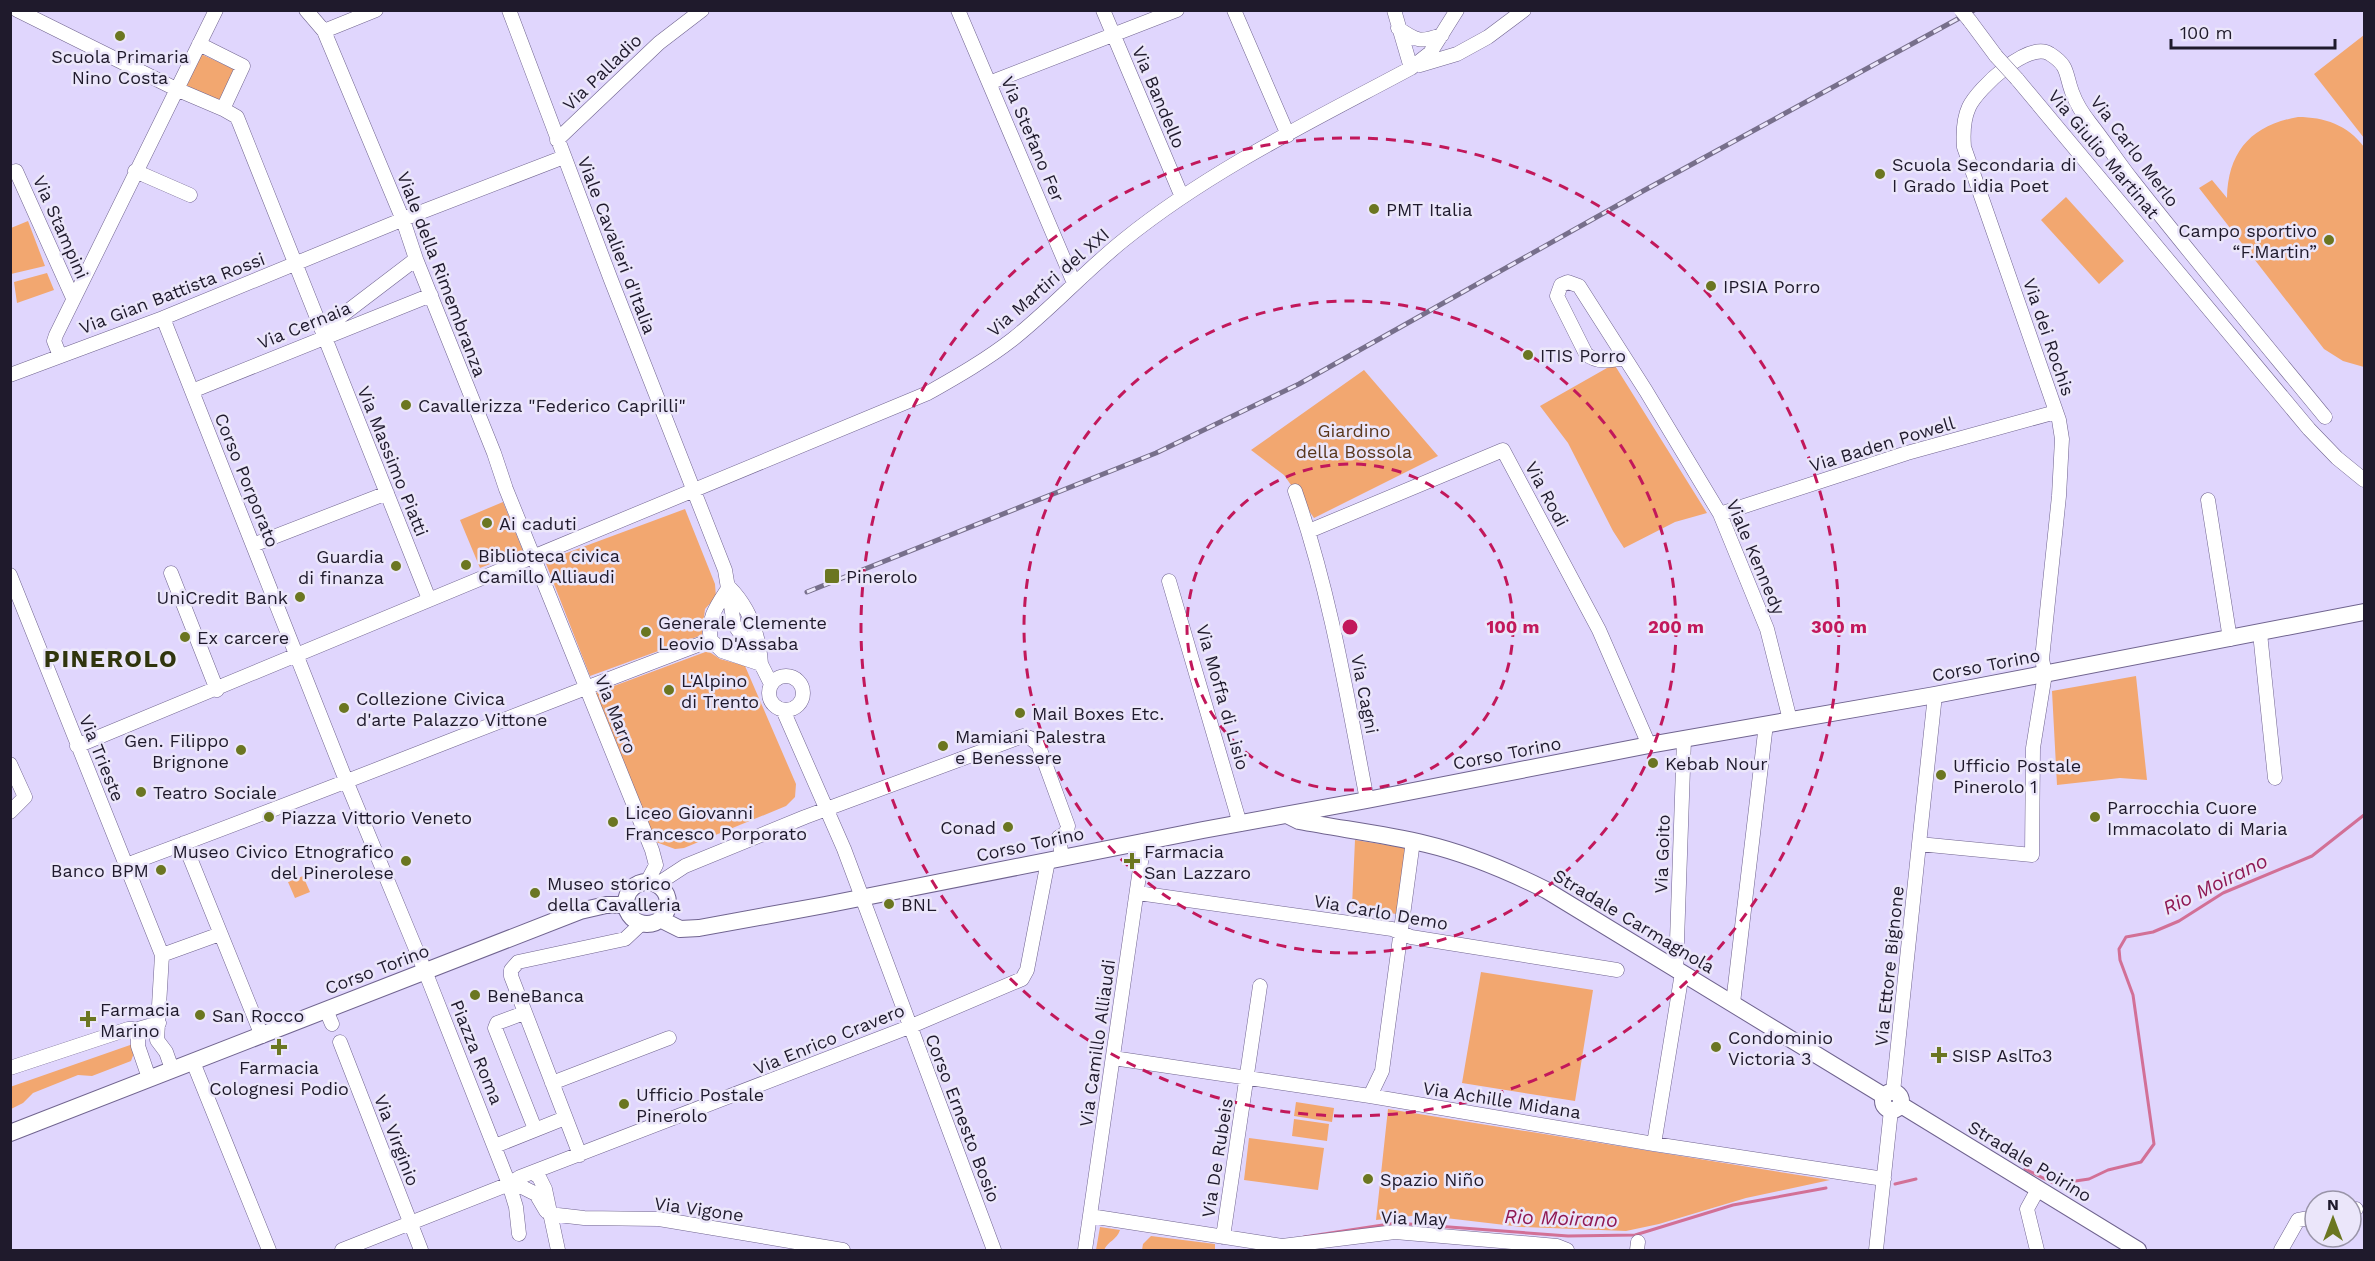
<svg xmlns="http://www.w3.org/2000/svg" width="2375" height="1261" viewBox="0 0 2375 1261" font-family="'Work Sans',sans-serif">
	<style>
		.green { fill: #f2a770 }
		.lines { fill: none; stroke-linecap: round; stroke-linejoin: round }
		.stream { stroke: #d27096; stroke-width: 3 }
		.minor-casing { stroke: #70648f; stroke-width: 15 }
		.major-casing { stroke: #70648f; stroke-width: 18 }
		.minor { stroke: #fff; stroke-width: 14 }
		.major { stroke: #fff; stroke-width: 16 }
		.rail-casing { stroke: #776f8b; stroke-width: 5 }
		.rail { stroke: #ebe6fa; stroke-width: 3; stroke-dasharray: 9; stroke-linecap: butt }
		.minor-bridge-casing { stroke: #70648f; stroke-width: 15; stroke-linecap: butt }
		.minor-bridge { stroke: #fff; stroke-width: 14 }
		.ring { fill: none; stroke: #c2185b; stroke-width: 3; stroke-dasharray: 10 8 }
		.poi-dot { fill: #6b7621; stroke: #ebe6fa; stroke-width: 2 }
		.labels { text-anchor: middle; dominant-baseline: central; stroke-width: 5; stroke-linejoin: round; paint-order: stroke }
		.poi-label { font-size: 18px; fill: #1f1a2c; stroke: #ebe6fa; text-anchor: start }
		.street-label { font-size: 18px; fill: #1f1a2c; stroke: #ebe6fa }
		.park-label { font-size: 18px; fill: #59371c; stroke: #ebe6fa }
		.water-label { font-size: 20px; font-style: italic; fill: #8f1853; stroke: #ebe6fa }
		.district-label { font-size: 24px; font-weight: bold; letter-spacing: 1.5px; fill: #30350d; stroke: #ebe6fa }
		.centre { fill: #c2185b; stroke: #ebe6fa; stroke-width: 3 }
		.ring-label { font-size: 18px; text-anchor: middle; font-weight: bold; fill: #c2185b; stroke: #ebe6fa; stroke-width: 5; stroke-linejoin: round; paint-order: stroke }
	</style>
	<rect width="100%" height="100%" fill="#e0d6fd"/>
	<!-- green -->
	<path class="green" d="M2364 35V34V138L2314 74Z
		M201 54 238 71 222 105 185 88Z
		M2298 117C2324 117 2348 125 2364 147V367L2343 361 2324 349 2199 188 2212 180 2227 198C2228 151 2252 125 2298 117Z
		M2066 197 2124 261 2099 284 2041 220Z
		M28 221 45 266 11 274V228Z
		M47 273 54 290 17 303 14 282Z
		M1614 364 1707 513 1675 522 1624 548 1613 531 1568 443 1540 406Z
		M1364 370 1438 456 1314 518 1284 475 1251 450Z
		M503 502 523 551 480 568 460 520Z
		M685 509 715 584 716 597 705 609 702 635 590 676 545 561Z
		M708 651 720 659 745 666 796 784 795 797 786 806 684 848 675 849 656 842 595 693Z
		M2136 676 2147 780 2120 778 2057 785 2052 691Z
		M1355 840 1406 848 1396 914 1352 906Z
		M303 876 310 892 295 898 288 882Z
		M1481 972 1593 990 1575 1101 1462 1083Z
		M133 1044 135 1050 131 1061 92 1076 78 1075 33 1093 23 1103 11 1109 10 1087Z
		M1296 1102 1334 1108 1332 1122 1294 1116Z
		M1388 1109 1830 1180 1746 1198 1659 1224 1626 1231 1522 1227 1420 1215 1376 1220Z
		M1294 1119 1329 1124 1327 1141 1292 1136Z
		M1249 1138 1324 1148 1318 1190 1244 1180Z
		M1100 1227 1120 1230C1117 1240 1108 1241 1104 1250H1096Z
		M1151 1236 1215 1244V1250H1142L1143 1244Z"/>
	<g class="lines">
		<!-- stream -->
		<path class="stream" d="M2025 1169 2055 1184 2089 1179 2108 1170 2141 1162 2154 1144 2133 995 2120 960 2119 949 2126 937 2153 932 2179 921 2223 893 2312 856 2364 815
			M1895 1184 1916 1179
			M1304 1237 1396 1223 1568 1236 1635 1235 1733 1205 1826 1188"/>
		<defs>
			<path id="minor" d="M17 10 176 89 223 109 243 66 199 44
				M306 10 324 31 403 220 416 259 494 453 506 489 652 850 656 865 647 882
				M509 10 611 280 725 570 734 624 761 664 771 684
				M958 10 1074 283
				M1103 10 1182 197
				M1234 10 1288 135
				M1394 10 1411 68
				M1970 21 1996 56
				M1398 28C1417 42 1421 42 1442 35
				M324 31 376 10
				M1420 65 1457 54 1488 37 1524 10
				M2017 79 2309 429 2337 458 2364 480
				M989 83 1177 10
				M223 109 237 117 429 599
				M557 140 659 43 702 10
				M16 171 73 298
				M135 171 190 195
				M163 318 347 783 425 971 509 1184 516 1207 519 1234
				M324 336 332 323 416 259
				M60 356 54 341 56 335 216 10
				M1624 358C1611 361 1597 363 1586 354L1557 296 1561 285 1568 282 1579 286 1646 391 1720 514 1767 629 1790 720
				M10 375 163 318 411 216 564 157
				M192 391 431 295
				M1295 491C1330 591 1347 696 1367 800
				M2208 500 2230 639
				M1720 514 1907 453 2056 412
				M1309 531 1503 450 1599 630 1649 745
				M253 545 387 493
				M171 573 217 690
				M10 575 162 955 157 1040 166 1052 172 1069
				M1169 581 1240 824
				M729 587C750 608 759 635 761 664L722 651 711 640C706 619 718 604 729 587Z
				M2260 633 2275 778
				M769 693a17 17 0 1 1 34 0a17 17 0 1 1-34 0Z
				M1935 695 1919 844 2032 855 2033 748 2045 674 2042 659 2059 496 2062 439 2059 420 1964 147C1963 134 1963 120 1969 107 1978 88 2029 40 2050 54 2069 66 2065 73 2072 92 2076 103 2082 113 2090 123 2105 142 2118 162 2133 181 2196 261 2261 339 2325 417
				M783 710 844 849 994 1250
				M77 746 928 393C958 376 986 360 1013 339 1052 308 1086 270 1125 239 1212 169 1314 120 1411 68L1430 53 1457 10
				M10 764 25 797 10 812
				M184 843 262 1036
				M126 865C322 793 515 714 711 640
				M656 885 685 866 805 817 1023 736 1030 738 1038 744 1068 826 1066 833 1059 837 1062 858
				M1138 893 1392 929 1411 937 1617 970
				M162 955 220 934
				M1676 970 1684 739
				M1733 1003 1766 724
				M326 1010 332 1024
				M524 1013 497 1023 495 1028 535 1129
				M138 1029V1046L149 1078
				M340 1042 421 1250
				M1113 1058 1370 1096 1654 1144 1884 1179
				M193 1062 269 1250
				M10 1068 128 1029H138L159 1023
				M552 1083 669 1038
				M1893 1092 1919 844
				M1370 1096 1382 1071 1413 841
				M1654 1144 1682 973
				M495 1146 565 1118
				M580 1155 511 976V970L518 962 625 939 642 923
				M533 1173 539 1177 545 1189 558 1250
				M509 1184 512 1187H522L536 1194 546 1211
				M2351 1210 2356 1209
				M549 1214 584 1218 659 1219 843 1250
				M1090 1216 1282 1246 1395 1232 1557 1246 1567 1250
				M1223 1237 1260 986
				M342 1250 509 1184 520 1177 909 1027 1022 979 1027 970 1048 861
				M1085 1250 1144 841
				M1637 1250 1638 1242
				M1876 1250 1891 1110
				M2037 1250 2027 1209 2038 1189
				M2281 1250 2298 1220 2315 1217"/>
			<path id="major" d="M1289 816 1299 821C1341 829 1384 834 1426 844 1468 854 1508 871 1546 890L1884 1096
				M626 903a21 21 0 1 1 42 0a21 21 0 1 1-42 0Z
				M660 919 680 929 699 928 825 905 1203 830 1367 800 1649 745 1935 695 2364 612
				M1883 1101a9 9 0 1 1 18 0a9 9 0 1 1-18 0Z
				M1901 1105 2138 1250
				M10 1133 580 911 606 905H626"/>
		</defs>
		<!-- minor casing -->
		<use href="#minor" class="minor-casing"/>
		<!-- major casing -->
		<use href="#major" class="major-casing"/>
		<!-- minor -->
		<use href="#minor" class="minor"/>
		<!-- major -->
		<use href="#major" class="major"/>
		<defs>
			<path id="rail" d="M807 592 1156 453 1299 384 1643 191 1974 10"/>
		</defs>
		<!-- rail casing -->
		<use href="#rail" class="rail-casing"/>
		<!-- rail -->
		<use href="#rail" class="rail"/>
		<defs>
			<path id="minor-bridge" d="M1961 10 1970 21
				M1996 56 2017 79"/>
		</defs>
		<!-- minor-bridge casing -->
		<use href="#minor-bridge" class="minor-bridge-casing"/>
		<!-- minor-bridge -->
		<use href="#minor-bridge" class="minor-bridge"/>
	</g>
	<!-- distance rings -->
	<g class="ring">
		<circle cx="1350" cy="627" r="163"/>
		<circle cx="1350" cy="627" r="326"/>
		<circle cx="1350" cy="627" r="489"/>
	</g>
	<!-- markers -->
	<g class="poi-dot">
		<circle cx="120" cy="36" r="6"/>
		<circle cx="1880" cy="174" r="6"/>
		<circle cx="1374" cy="209" r="6"/>
		<circle cx="2329" cy="240" r="6"/>
		<circle cx="1711" cy="286" r="6"/>
		<circle cx="1528" cy="355" r="6"/>
		<circle cx="406" cy="405" r="6"/>
		<circle cx="487" cy="523" r="6"/>
		<circle cx="466" cy="565" r="6"/>
		<circle cx="396" cy="566" r="6"/>
		<rect x="824" y="568" width="16" height="16" rx="3"/>
		<circle cx="300" cy="597" r="6"/>
		<circle cx="646" cy="632" r="6"/>
		<circle cx="185" cy="637" r="6"/>
		<circle cx="669" cy="690" r="6"/>
		<circle cx="344" cy="708" r="6"/>
		<circle cx="1020" cy="713" r="6"/>
		<circle cx="943" cy="746" r="6"/>
		<circle cx="241" cy="750" r="6"/>
		<circle cx="1653" cy="763" r="6"/>
		<circle cx="1941" cy="775" r="6"/>
		<circle cx="141" cy="792" r="6"/>
		<circle cx="269" cy="817" r="6"/>
		<circle cx="2095" cy="817" r="6"/>
		<circle cx="613" cy="822" r="6"/>
		<circle cx="1008" cy="827" r="6"/>
		<circle cx="406" cy="861" r="6"/>
		<path d="M1129 852h6v6h6v6h-6v6h-6v-6h-6v-6h6z"/>
		<circle cx="161" cy="870" r="6"/>
		<circle cx="535" cy="893" r="6"/>
		<circle cx="889" cy="904" r="6"/>
		<circle cx="475" cy="995" r="6"/>
		<circle cx="200" cy="1015" r="6"/>
		<path d="M85 1010h6v6h6v6h-6v6h-6v-6h-6v-6h6z"/>
		<path d="M276 1038h6v6h6v6h-6v6h-6v-6h-6v-6h6z"/>
		<circle cx="1716" cy="1047" r="6"/>
		<path d="M1936 1046h6v6h6v6h-6v6h-6v-6h-6v-6h6z"/>
		<circle cx="624" cy="1104" r="6"/>
		<circle cx="1368" cy="1179" r="6"/>
	</g>
	<g class="labels">
		<!-- poi labels -->
		<g class="poi-label">
			<text x="120" y="56" text-anchor="middle">Scuola Primaria<tspan x="120" dy="21">Nino Costa</tspan></text>
			<text x="1892" y="164">Scuola Secondaria di<tspan x="1892" dy="21">I Grado Lidia Poet</tspan></text>
			<text x="1386" y="209">PMT Italia</text>
			<text x="2317" y="230" text-anchor="end">Campo sportivo<tspan x="2317" dy="21">“F.Martin”</tspan></text>
			<text x="1723" y="286">IPSIA Porro</text>
			<text x="1540" y="355">ITIS Porro</text>
			<text x="418" y="405">Cavallerizza "Federico Caprilli"</text>
			<text x="499" y="523">Ai caduti</text>
			<text x="478" y="555">Biblioteca civica<tspan x="478" dy="21">Camillo Alliaudi</tspan></text>
			<text x="384" y="556" text-anchor="end">Guardia<tspan x="384" dy="21">di finanza</tspan></text>
			<text x="846" y="576">Pinerolo</text>
			<text x="288" y="597" text-anchor="end">UniCredit Bank</text>
			<text x="658" y="622">Generale Clemente<tspan x="658" dy="21">Leovio D'Assaba</tspan></text>
			<text x="197" y="637">Ex carcere</text>
			<text x="681" y="680">L'Alpino<tspan x="681" dy="21">di Trento</tspan></text>
			<text x="356" y="698">Collezione Civica<tspan x="356" dy="21">d'arte Palazzo Vittone</tspan></text>
			<text x="1032" y="713">Mail Boxes Etc.</text>
			<text x="955" y="736">Mamiani Palestra<tspan x="955" dy="21">e Benessere</tspan></text>
			<text x="229" y="740" text-anchor="end">Gen. Filippo<tspan x="229" dy="21">Brignone</tspan></text>
			<text x="1665" y="763">Kebab Nour</text>
			<text x="1953" y="765">Ufficio Postale<tspan x="1953" dy="21">Pinerolo 1</tspan></text>
			<text x="153" y="792">Teatro Sociale</text>
			<text x="2107" y="807">Parrocchia Cuore<tspan x="2107" dy="21">Immacolato di Maria</tspan></text>
			<text x="625" y="812">Liceo Giovanni<tspan x="625" dy="21">Francesco Porporato</tspan></text>
			<text x="281" y="817">Piazza Vittorio Veneto</text>
			<text x="996" y="827" text-anchor="end">Conad</text>
			<text x="394" y="851" text-anchor="end">Museo Civico Etnografico<tspan x="394" dy="21">del Pinerolese</tspan></text>
			<text x="1144" y="851">Farmacia<tspan x="1144" dy="21">San Lazzaro</tspan></text>
			<text x="149" y="870" text-anchor="end">Banco BPM</text>
			<text x="547" y="883">Museo storico<tspan x="547" dy="21">della Cavalleria</tspan></text>
			<text x="901" y="904">BNL</text>
			<text x="487" y="995">BeneBanca</text>
			<text x="100" y="1009">Farmacia<tspan x="100" dy="21">Marino</tspan></text>
			<text x="212" y="1015">San Rocco</text>
			<text x="1728" y="1037">Condominio<tspan x="1728" dy="21">Victoria 3</tspan></text>
			<text x="1952" y="1055">SISP AslTo3</text>
			<text x="279" y="1067" text-anchor="middle">Farmacia<tspan x="279" dy="21">Colognesi Podio</tspan></text>
			<text x="636" y="1094">Ufficio Postale<tspan x="636" dy="21">Pinerolo</tspan></text>
			<text x="1380" y="1179">Spazio Niño</text>
		</g>
		<!-- street labels -->
		<g class="street-label">
			<text transform="translate(602 72) rotate(-44)">Via Palladio</text>
			<text transform="translate(1159 97) rotate(67)">Via Bandello</text>
			<text transform="translate(1033 139) rotate(67)">Via Stefano Fer</text>
			<text transform="translate(2135 151) rotate(53)">Via Carlo Merlo</text>
			<text transform="translate(2104 154) rotate(50)">Via Giulio Martinat</text>
			<text transform="translate(61 227) rotate(66)">Via Stampini</text>
			<text transform="translate(617 245) rotate(69)">Viale Cavalieri d'Italia</text>
			<text transform="translate(442 274) rotate(69)">Viale della Rimembranza</text>
			<text transform="translate(1048 282) rotate(-41)">Via Martiri del XXI</text>
			<text transform="translate(172 293) rotate(-21)">Via Gian Battista Rossi</text>
			<text transform="translate(304 325) rotate(-22)">Via Cernaia</text>
			<text transform="translate(2049 337) rotate(71)">Via dei Rochis</text>
			<text transform="translate(1882 444) rotate(-17)">Via Baden Powell</text>
			<text transform="translate(393 461) rotate(68)">Via Massimo Piatti</text>
			<text transform="translate(247 480) rotate(68)">Corso Porporato</text>
			<text transform="translate(1547 494) rotate(62)">Via Rodi</text>
			<text transform="translate(1756 557) rotate(67)">Viale Kennedy</text>
			<text transform="translate(1986 665) rotate(-11)">Corso Torino</text>
			<text transform="translate(1365 694) rotate(79)">Via Cagni</text>
			<text transform="translate(1223 697) rotate(74)">Via Moffa di Lisio</text>
			<text transform="translate(616 714) rotate(68)">Via Marro</text>
			<text transform="translate(1507 753) rotate(-11)">Corso Torino</text>
			<text transform="translate(102 758) rotate(68)">Via Trieste</text>
			<text transform="translate(1030 844) rotate(-12)">Corso Torino</text>
			<text transform="translate(1662 854) rotate(-88)">Via Goito</text>
			<text transform="translate(1381 912) rotate(10)">Via Carlo Demo</text>
			<text transform="translate(1634 921) rotate(31)">Stradale Carmagnola</text>
			<text transform="translate(1889 966) rotate(-84)">Via Ettore Bignone</text>
			<text transform="translate(377 969) rotate(-21)">Corso Torino</text>
			<text transform="translate(829 1039) rotate(-22)">Via Enrico Cravero</text>
			<text transform="translate(1097 1043) rotate(-82)">Via Camillo Alliaudi</text>
			<text transform="translate(477 1052) rotate(68)">Piazza Roma</text>
			<text transform="translate(1502 1100) rotate(9)">Via Achille Midana</text>
			<text transform="translate(963 1118) rotate(69)">Corso Ernesto Bosio</text>
			<text transform="translate(397 1140) rotate(69)">Via Virginio</text>
			<text transform="translate(1217 1158) rotate(-81)">Via De Rubeis</text>
			<text transform="translate(2030 1161) rotate(31)">Stradale Poirino</text>
			<text transform="translate(699 1209) rotate(8)">Via Vigone</text>
			<text transform="translate(1414 1218) rotate(2)">Via May</text>
		</g>
		<!-- park labels -->
		<g class="park-label">
			<text x="1354" y="430">Giardino<tspan x="1354" dy="21">della Bossola</tspan></text>
		</g>
		<!-- water labels -->
		<g class="water-label">
			<text transform="translate(2215 884) rotate(-26)">Rio Moirano</text>
			<text transform="translate(1561 1218) rotate(2)">Rio Moirano</text>
		</g>
		<!-- district labels -->
		<g class="district-label">
			<text x="111" y="659">PINEROLO</text>
		</g>
	</g>
	<circle cx="1350" cy="627" r="9" class="centre"/>
	<g class="ring-label">
		<text x="1513" y="633">100 m</text>
		<text x="1676" y="633">200 m</text>
		<text x="1839" y="633">300 m</text>
	</g>
	<!-- border -->
	<rect width="2375" height="1261" fill="none" stroke="#1f1a2c" stroke-width="24"/>
	<!-- north arrow -->
	<g transform="translate(2333 1219)"><circle r="28" fill="#ebe6fa" stroke="#9994a8" stroke-width="1.5"/>
	<path d="M0-4.5L10 22L0 15L-10 22Z" fill="#6b7621"/>
	<text y="-9" font-size="16" font-weight="bold" text-anchor="middle" fill="#1f1a2c">N</text>
	</g>
	<!-- scale -->
	<path d="M2171 39v9h164v-9" fill="none" stroke="#1f1a2c" stroke-width="3"/>
	<text x="2180" y="39" font-size="18" fill="#1f1a2c" stroke="#ebe6fa" stroke-width="4.5" paint-order="stroke">100 m</text>
</svg>
